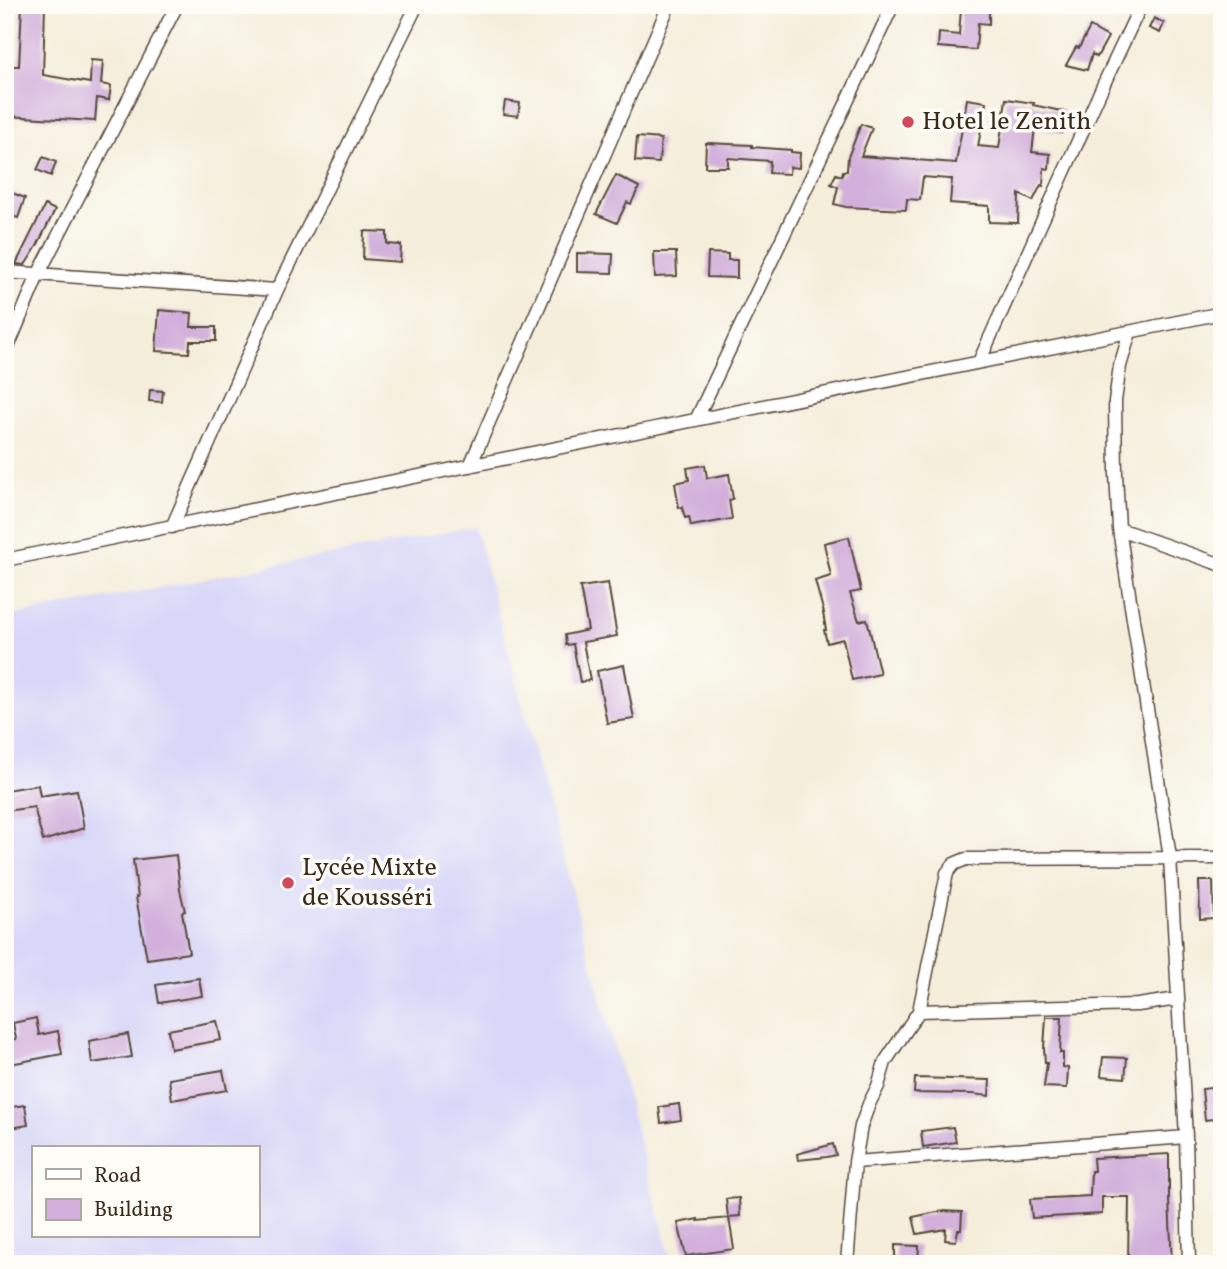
<svg xmlns="http://www.w3.org/2000/svg" width="1227" height="1269" viewBox="0 0 1227 1269" font-family="Vollkorn,serif">
	<style>
		.built { fill: #d8d7f8; fill-rule: evenodd }
		.building { fill: #d2b0db }
		.lines { fill: none; stroke-linecap: round; stroke-linejoin: round }
		.street-casing { stroke: #57473a; stroke-width: 15 }
		.street { stroke: #fff; stroke-width: 12 }
		.poi-dot { fill: #d1495b; stroke: #fdfcf7; stroke-width: 2.5 }
		.labels { text-anchor: middle; dominant-baseline: central; stroke-width: 7; stroke-linejoin: round; paint-order: stroke }
		.poi-label { font-size: 26px; fill: #3b2a1e; stroke: #fdfcf7; text-anchor: start }
	</style>
	<rect width="100%" height="100%" fill="#fdfcf7"/>
	<filter id="ink" filterUnits="userSpaceOnUse"><feTurbulence type="fractalNoise" baseFrequency=".0143" numOctaves="2"/><feDisplacementMap in="SourceGraphic" scale="14" xChannelSelector="R" yChannelSelector="G"/><feConvolveMatrix kernelMatrix="1 2 1 2 8 2 1 2 1" color-interpolation-filters="sRGB"/></filter>
	<filter id="wash" filterUnits="userSpaceOnUse"><feTurbulence type="fractalNoise" baseFrequency=".00686" numOctaves="4" result="noise"/><feDisplacementMap in="SourceGraphic" scale="28" xChannelSelector="R" yChannelSelector="G"/><feGaussianBlur stdDeviation="1.57" result="paint"/><feColorMatrix in="noise" values="0 0 0 0 0 0 0 0 0 0 0 0 0 0 0 0 0 1.4 0 .05"/><feComposite in="paint" operator="in"/></filter>
	<g filter="url(#wash)">
		<rect width="100%" height="100%" fill="#f5eedb"/>
		<!-- built -->
		<path class="built" d="M475 527 672 1264H5V617ZM33 1148H257V1236H33Z"/>
		<g id="blocks">
			<!-- building -->
			<path class="building" d="M22 5H45L43 75 90 83 91 60 103 61 101 84 111 86 109 100 97 98 95 121 5 116V66H19Z
				M961 9 989 10V24L978 23 976 50 938 47 939 33 959 35Z
				M1154 18 1164 23 1160 33 1149 28Z
				M1090 27 1108 37 1097 57 1092 54 1087 70 1066 65 1076 47 1079 48Z
				M967 99 986 102 978 146 999 148 1006 99 1034 103 1033 105 1066 112 1062 133 1035 128 1032 152 1050 154 1049 169 1044 168 1043 186 1041 185 1033 201 1019 194 1018 223 989 222V206L950 203 952 179H949L923 177 920 200 907 199 906 210 846 207 834 204 838 187 831 184 836 174 842 176 843 171H847L848 157 861 124 872 128 861 156 956 163Z
				M505 101 520 103 518 116 503 114Z
				M637 137 661 139 659 163 635 161Z
				M706 143 752 145V147L791 150V152L800 153 799 168 790 167 789 174 769 173 770 161 728 158V167H705Z
				M43 157 56 162 51 176 37 170Z
				M616 175 639 187 631 204 627 202 617 223 596 214Z
				M5 190 25 198 18 218 5 214Z
				M45 205 55 210 37 246 25 265 16 264Z
				M364 231 387 232V244L401 245 400 262 363 259Z
				M654 252H676L677 276 655 277Z
				M577 253 613 254 612 273 577 272Z
				M708 253 728 254V260H737V278L707 277Z
				M159 310 192 313 191 327H216V341H190L189 353 156 351Z
				M150 390 163 391 162 402 149 401Z
				M705 465 707 478 729 474 733 499 729 500 732 519 691 526 689 517 685 518 682 507 679 508 675 483 689 480 687 468Z
				M849 537 861 591 850 593 859 621 867 619 880 674 852 680 843 639 827 643 824 630H826L823 613H824L815 581 831 576 824 543Z
				M608 583 617 636 583 642 590 680 580 682 573 644 566 645 565 635 588 630 580 587Z
				M624 665 634 719 607 723 597 671Z
				M38 785 40 796 77 790 84 828 43 841 34 807 5 811V790Z
				M176 855 180 890 185 911 182 912 189 953 147 959 136 897H138L133 860Z
				M1199 881H1213L1214 918 1200 919Z
				M199 978 202 996 159 1003 156 985Z
				M1046 1017H1062L1060 1053H1063V1067L1068 1068 1067 1088 1044 1087 1047 1063H1045L1044 1048Z
				M36 1018 39 1035 58 1031 62 1054 5 1065V1041L16 1039 13 1023Z
				M217 1021 221 1040 171 1049 168 1030Z
				M128 1034 132 1057 92 1063 89 1041Z
				M1103 1057 1127 1058 1125 1078 1101 1076Z
				M223 1070 227 1090 172 1100 169 1079Z
				M915 1078 990 1080 989 1096 972 1094 914 1093Z
				M1218 1087 1220 1118 1205 1120 1202 1089Z
				M679 1104 681 1120 661 1123 659 1107Z
				M25 1105 28 1125 5 1129V1108Z
				M953 1127 956 1142 923 1147 921 1131Z
				M833 1144 836 1155 827 1157 798 1160 797 1154Z
				M1169 1154V1200L1172 1264H1128L1129 1197H1102V1214L1032 1218 1030 1199 1090 1196 1091 1171H1094L1093 1158Z
				M739 1198 740 1216 728 1217 726 1199Z
				M942 1211 962 1212 961 1230H958L956 1241 945 1240 946 1229 917 1234 913 1217Z
				M729 1218 734 1249 686 1256 678 1223 698 1219V1221Z
				M895 1245 919 1246 918 1261H895Z"/>
		</g>
	</g>
	<g filter="url(#ink)">
		<use href="#blocks" fill-opacity="0" stroke="#57473a" stroke-width="2"/>
		<g class="lines">
			<defs>
				<path id="street" d="M5 272 277 290
					M1130 332 1120 366 1115 401 1116 474 1119 529 1170 857 1186 1137 1189 1264
					M5 354 38 275 177 5
					M979 362 1100 92 1141 5
					M696 420 893 5
					M470 466 669 5
					M172 527 277 290 417 5
					M1119 529 1222 565
					M5 560 1222 313
					M919 1011 1138 1005 1178 999
					M855 1162 1186 1137
					M847 1264 855 1162 861 1126 869 1104 878 1086 885 1062 919 1011 947 873 954 864 966 859 1222 858"/>
			</defs>
			<!-- street casing -->
			<use href="#street" class="street-casing"/>
			<!-- street -->
			<use href="#street" class="street"/>
		</g>
	</g>
	<!-- markers -->
	<g class="poi-dot">
		<circle cx="908" cy="122" r="7"/>
		<circle cx="288" cy="883" r="7"/>
	</g>
	<g class="labels">
		<!-- poi labels -->
		<g class="poi-label">
			<text x="922" y="122">Hotel le Zenith</text>
			<text x="302" y="868">Lycée Mixte<tspan x="302" dy="30">de Kousséri</tspan></text>
		</g>
	</g>
	<!-- margin -->
	<rect width="1227" height="1269" fill="none" stroke="#fdfcf7" stroke-width="28"/>
	<!-- legend -->
	<rect x="32" y="1146" width="228" height="91" fill="#fdfcf7" stroke="#afa8a0" stroke-width="2"/>
	<rect x="46" y="1169" width="35" height="10" fill="#ffffff" stroke="#afa8a0" stroke-width="2"/>
	<text x="94" y="1182" font-size="21" fill="#3b2a1e">Road</text>
	<rect x="46" y="1199" width="35" height="21" fill="#d2b0db" stroke="#afa8a0" stroke-width="2"/>
	<text x="94" y="1216" font-size="21" fill="#3b2a1e">Building</text>
</svg>
